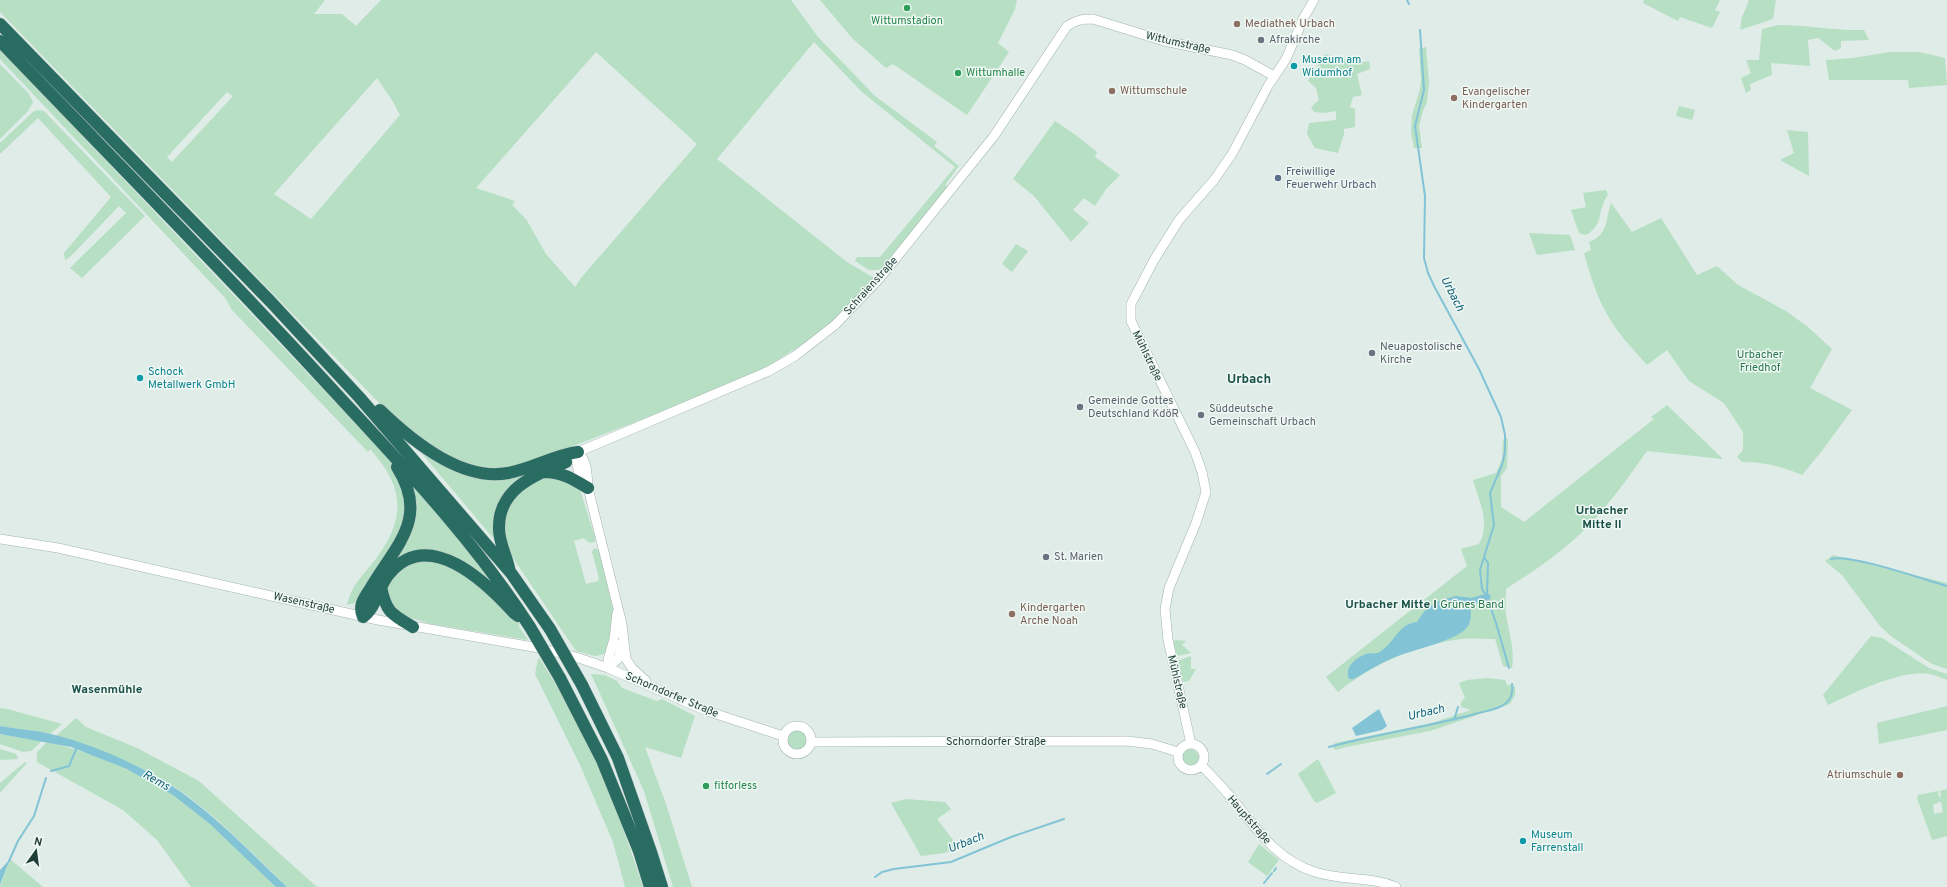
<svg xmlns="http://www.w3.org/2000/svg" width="1947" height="887" viewBox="0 0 1947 887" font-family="Overpass,sans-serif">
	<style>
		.green { fill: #b6dfc4; fill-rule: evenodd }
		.water { fill: #82c3d6 }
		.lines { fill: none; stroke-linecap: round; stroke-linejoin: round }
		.stream { stroke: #82c3d6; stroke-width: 2 }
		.canal { stroke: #82c3d6; stroke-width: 7 }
		.minor-casing { stroke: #a2b4af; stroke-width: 10 }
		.highway-casing { stroke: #c0c9c7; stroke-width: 13 }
		.minor { stroke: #fff; stroke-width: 9 }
		.highway { stroke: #286c62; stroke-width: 12 }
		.highway-bridge-casing { stroke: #c0c9c7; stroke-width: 13; stroke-linecap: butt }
		.highway-bridge { stroke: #286c62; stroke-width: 12 }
		.leisure-dot { fill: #2e9e5b; stroke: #f0f8f4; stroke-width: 1.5 }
		.education-dot { fill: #8d6e63; stroke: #f0f8f4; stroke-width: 1.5 }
		.worship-dot { fill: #6b7280; stroke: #f0f8f4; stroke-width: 1.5 }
		.culture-dot { fill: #0f9aa8; stroke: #f0f8f4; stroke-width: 1.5 }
		.service-dot { fill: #5c6f8a; stroke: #f0f8f4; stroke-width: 1.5 }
		.labels { text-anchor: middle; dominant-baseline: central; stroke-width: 3; stroke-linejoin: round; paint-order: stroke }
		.leisure-label { font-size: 11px; fill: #27864d; stroke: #f0f8f4; text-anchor: start }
		.education-label { font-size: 11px; fill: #785e54; stroke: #f0f8f4; text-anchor: start }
		.worship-label { font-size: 11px; fill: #5b616d; stroke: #f0f8f4; text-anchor: start }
		.street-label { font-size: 11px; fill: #1f3d37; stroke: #f0f8f4 }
		.culture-label { font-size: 11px; fill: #0d838f; stroke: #f0f8f4; text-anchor: start }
		.service-label { font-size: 11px; fill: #4e5e75; stroke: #f0f8f4; text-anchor: start }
		.park-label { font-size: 11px; fill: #26774b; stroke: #f0f8f4 }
		.water-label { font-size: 12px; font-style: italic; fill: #14647d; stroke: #f0f8f4 }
		.neighbourhood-label { font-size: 12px; font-weight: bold; fill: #195147; stroke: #f0f8f4 }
		.quarter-label { font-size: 13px; font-weight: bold; fill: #195147; stroke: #f0f8f4 }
	</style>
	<rect width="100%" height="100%" fill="#dfece7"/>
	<!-- green -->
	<path class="green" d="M0 0H325L314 14H342L356 26 381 0H791L818 37 875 96 937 142 934 146 959 166 945 185 948 187 881 270H869L855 261 857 257H880L955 167 862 92 814 42 717 159 847 262 874 278 847 309 822 331 772 364 703 396 521 466 496 471 470 465 444 454 416 435 386 410 0 12ZM596 52 697 144 581 278 575 287 546 254 526 219 512 205 515 201 476 188ZM377 78 392 100 400 115 311 219 274 194ZM227 92 233 96 172 162 167 157Z
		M820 0H1017L1015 9 998 43 1009 52 967 115 893 64 886 68 852 38Z
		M1644 0H1720L1715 10 1720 12 1712 28 1680 17 1678 21 1643 3Z
		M1747 0H1776L1773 19 1740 30 1742 17 1749 1Z
		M1778 25C1807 25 1835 31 1864 30L1869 40 1841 41V48L1835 51 1818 38 1808 40 1810 66 1771 63 1772 75 1750 84 1751 90 1746 93 1741 78 1751 73 1746 60H1759L1762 29Z
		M1426 47 1429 83 1427 102 1423 111 1419 126 1422 148H1414L1411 132 1412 115 1420 89 1421 80 1419 49Z
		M0 49 389 459 402 478 407 520 355 603 347 605C352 583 365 574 378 556 407 515 403 486 370 449L368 452 232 310 226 299 214 286 0 59Z
		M1890 52H1919L1945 58 1947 85 1909 88 1908 80H1829L1826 60 1853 58Z
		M1325 54 1359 63 1369 61 1370 69 1357 74 1362 95 1353 97 1350 107 1355 109V127L1344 129V134L1338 153 1315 148 1307 134 1309 123 1336 120V111L1325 113 1314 112 1311 107 1319 100 1316 88 1308 81Z
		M0 64 29 94 33 102 28 111 0 139Z
		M1679 106 1695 110 1692 120 1676 116Z
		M39 110 44 111 145 216 82 278 70 268 126 213 119 206 70 257 65 260 64 253 111 197 38 118 0 154V143L34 111Z
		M1055 121 1077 136 1097 152 1095 157 1120 175 1106 189 1095 206 1084 198 1073 210 1089 223 1071 242 1034 196 1013 179Z
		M1787 130 1808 132 1809 176 1780 160 1794 153Z
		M1606 190 1608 195C1596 211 1605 224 1586 235L1579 233 1571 210 1586 207 1583 193Z
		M1611 203 1632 232 1661 218 1697 275 1717 266 1738 285 1786 311 1808 327 1832 349 1810 388 1852 410 1821 452 1802 475C1782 466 1764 462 1742 462L1737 457 1743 450V432L1724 403 1689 381 1667 350 1647 365C1633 349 1617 333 1607 314 1596 295 1590 274 1584 253L1591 250 1589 242C1609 234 1605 221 1611 203Z
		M1529 233 1570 235 1575 250 1537 255Z
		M1016 244 1028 251 1012 272 1002 264Z
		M1667 405 1723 459 1647 451C1630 475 1613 499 1593 521 1568 548 1537 569 1506 589 1506 598 1505 607 1506 615 1509 633 1515 649 1512 668L1503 666 1495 639C1484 639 1472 638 1461 639 1417 645 1372 664 1338 692L1326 677 1467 566 1461 549 1479 544C1491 523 1479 501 1473 480L1496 473 1502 459 1503 441 1505 437 1508 439 1507 468 1501 476V507L1524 522 1654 419 1651 417Z
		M419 450 473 475 567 455 516 483 495 537 493 538Z
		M553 476 580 490 595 537V542C588 544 588 541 583 538L574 541 586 584 598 581 599 578 592 552 594 548 599 550 614 614 609 648 604 654 595 656 576 651 511 555C491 517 512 481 553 476Z
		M414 484 495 583 492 585 422 552 367 602 403 544 411 485Z
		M1833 555 1947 583V669L1932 664 1892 637 1880 626 1842 575 1825 561Z
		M414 559 456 565 503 604 520 624 518 625 528 640 431 624 401 615 392 608 386 590 388 580Z
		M1871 636 1882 638 1929 668 1947 674V680C1942 678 1935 675 1930 674 1901 669 1854 693 1828 705L1823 695Z
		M1176 640 1186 641 1182 645 1191 653 1177 656 1173 642Z
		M1191 656V669H1196L1189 681 1183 682 1177 661Z
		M538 659H540C547 672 557 684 565 698 598 757 622 823 643 887H625L613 842 580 765 535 674Z
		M591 674 604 675 617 681 622 688 657 701 662 699 695 716 681 758 645 747 666 804 692 887H673L644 791Z
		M1487 678 1505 680 1508 686 1510 684 1515 687V695L1510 704 1430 731 1346 747 1336 750 1333 748 1335 743 1432 723 1471 710 1461 707V702L1465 698 1459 683 1467 680Z
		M1947 706V730L1879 744 1877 723Z
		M0 708 7 709 62 724 50 734 0 726Z
		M76 718 86 727 137 748 199 781 317 887H287C257 858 227 826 193 800 153 769 104 751 56 736Z
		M786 739a11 11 0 1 1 22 0a11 11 0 1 1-22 0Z
		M0 734 42 741 31 751 23 752 0 744Z
		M47 742C91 752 137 770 174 795 211 821 244 855 276 887H191L157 840 123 810 37 762V752Z
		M0 749 16 754 18 759 0 760Z
		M1181 758a9 9 0 1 1 18 0a9 9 0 1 1-18 0Z
		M1318 759 1336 793 1317 803 1314 801 1298 774Z
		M25 762 27 763 0 793V783Z
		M1947 789V836L1932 840 1917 798 1918 795 1938 791 1939 797 1941 796 1940 791ZM1939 802H1941L1943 812 1934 814 1933 805Z
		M906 799 945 802 951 809 937 819 959 848 944 853 921 856 891 803Z
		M1259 844 1279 860 1267 876 1248 862Z
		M10 859 43 887H0Z"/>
	<!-- water -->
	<path class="water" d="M1456 596 1472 598 1474 604H1470C1471 612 1472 619 1468 626 1460 640 1412 650 1395 657 1381 663 1367 671 1354 679H1349C1344 668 1355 658 1366 654 1371 652 1376 655 1381 651 1395 642 1398 624 1417 622 1430 602 1433 603 1456 596Z
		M1379 709 1387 726 1382 730 1356 736 1352 728Z
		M0 726C17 729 34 730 51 734 97 745 157 772 193 801 227 827 256 858 287 887H276L210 824 173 795 127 769 71 747 0 734Z
		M10 859 0 885V870Z"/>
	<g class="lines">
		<!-- stream -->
		<path class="stream" d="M1407 0 1409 4
			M1420 30 1424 90 1415 126 1425 196 1424 258 1428 273 1434 286 1479 369 1501 417 1505 435V452L1502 465 1490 493 1494 525 1480 570 1482 589 1487 597 1496 623 1509 668
			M1484 557 1488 563 1487 595
			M1831 559C1849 553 1925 580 1947 586
			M1454 720 1458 707
			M1329 747C1377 734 1427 727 1475 714 1484 711 1499 710 1506 703 1512 698 1513 691 1512 684
			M51 771 69 766 77 747
			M1267 774 1281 764
			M9 861 18 841 34 816 46 778
			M1274 871 1276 868
			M875 877 882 872 894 869 951 862 1011 837 1064 819
			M1264 883 1272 873"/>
		<!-- canal -->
		<path class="canal" d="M1473 601 1487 597"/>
		<defs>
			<path id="minor" d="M578 452 769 371 795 356 835 325 880 278 994 136 1067 26C1076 20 1082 19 1093 19L1164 41 1232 55 1245 60 1274 76
				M578 452C588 462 587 475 588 488L622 624 626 659 632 668 646 681
				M578 452C574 466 580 476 587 488
				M0 539 58 548 378 620 539 648 576 657 608 668 707 711 783 736
				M608 668V660L614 639 617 613
				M608 668 618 659 622 643
				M783 740a14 14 0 1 1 28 0a14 14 0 1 1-28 0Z
				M812 742 1127 741 1152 744 1178 752
				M1178 757a13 13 0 1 1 26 0a13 13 0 1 1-26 0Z
				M1191 744 1168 640 1165 609 1169 588 1196 523 1206 492 1202 472 1195 452 1131 321V304L1154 260 1179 220 1214 180 1232 154 1268 86 1286 59 1304 17 1314 0
				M1201 765C1214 778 1227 792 1238 806 1260 834 1280 861 1315 872 1342 881 1370 876 1396 887"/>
			<path id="highway" d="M0 24 270 301 359 397 511 573 550 629
				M0 41C111 157 224 271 332 389 402 465 474 540 530 627
				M380 410C411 440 462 482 508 473 532 469 554 455 578 452
				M397 467C430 519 395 546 370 589 364 598 358 606 363 617 377 607 378 586 390 573 429 527 486 582 514 613L518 616
				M544 472C562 472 573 479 588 488
				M509 568C506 555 499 542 499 529 498 488 535 475 566 462
				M381 587C386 612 391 614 413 627
				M560 678 602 760 639 851 650 887
				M582 685 618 758 651 852 662 887"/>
		</defs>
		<!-- minor casing -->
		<use href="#minor" class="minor-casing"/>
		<!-- highway casing -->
		<use href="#highway" class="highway-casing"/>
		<!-- minor -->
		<use href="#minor" class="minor"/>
		<!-- highway -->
		<use href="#highway" class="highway"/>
		<defs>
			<path id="highway-bridge" d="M530 627 560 678
				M550 629 582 685"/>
		</defs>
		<!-- highway-bridge casing -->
		<use href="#highway-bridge" class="highway-bridge-casing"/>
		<!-- highway-bridge -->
		<use href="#highway-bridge" class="highway-bridge"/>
	</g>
	<!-- markers -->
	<g class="leisure-dot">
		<circle cx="907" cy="8" r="4"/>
		<circle cx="958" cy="73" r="4"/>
		<circle cx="706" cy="786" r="4"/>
	</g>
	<g class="education-dot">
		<circle cx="1237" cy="24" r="4"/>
		<circle cx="1112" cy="91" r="4"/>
		<circle cx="1454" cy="98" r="4"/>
		<circle cx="1012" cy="614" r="4"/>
		<circle cx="1900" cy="775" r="4"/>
	</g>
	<g class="worship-dot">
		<circle cx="1261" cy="40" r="4"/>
		<circle cx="1372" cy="353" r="4"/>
		<circle cx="1080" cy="407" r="4"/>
		<circle cx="1201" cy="415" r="4"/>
		<circle cx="1046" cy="557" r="4"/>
	</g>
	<g class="culture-dot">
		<circle cx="1294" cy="66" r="4"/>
		<circle cx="140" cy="378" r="4"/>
		<circle cx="1523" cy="841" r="4"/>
	</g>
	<circle class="service-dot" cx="1278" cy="178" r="4"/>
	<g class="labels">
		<!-- leisure labels -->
		<g class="leisure-label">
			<text x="907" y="21" text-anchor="middle">Wittumstadion</text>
			<text x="966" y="73">Wittumhalle</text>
			<text x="714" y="786">fitforless</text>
		</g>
		<!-- education labels -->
		<g class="education-label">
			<text x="1245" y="24">Mediathek Urbach</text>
			<text x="1120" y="91">Wittumschule</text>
			<text x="1462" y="92">Evangelischer<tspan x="1462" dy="13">Kindergarten</tspan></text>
			<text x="1020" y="608">Kindergarten<tspan x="1020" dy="13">Arche Noah</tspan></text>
			<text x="1892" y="775" text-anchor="end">Atriumschule</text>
		</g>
		<!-- worship labels -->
		<g class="worship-label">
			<text x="1269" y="40">Afrakirche</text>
			<text x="1380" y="347">Neuapostolische<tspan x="1380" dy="13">Kirche</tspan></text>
			<text x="1088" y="401">Gemeinde Gottes<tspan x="1088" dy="13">Deutschland KdöR</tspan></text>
			<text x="1209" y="409">Süddeutsche<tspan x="1209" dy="13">Gemeinschaft Urbach</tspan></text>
			<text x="1054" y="557">St. Marien</text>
		</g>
		<!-- street labels -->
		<g class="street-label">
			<text transform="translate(1178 43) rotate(13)">Wittumstraße</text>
			<text transform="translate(871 286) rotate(-48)">Schraienstraße</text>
			<text transform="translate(1147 356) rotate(64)">Mühlstraße</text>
			<text transform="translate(304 603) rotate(13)">Wasenstraße</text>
			<text transform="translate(1177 682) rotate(77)">Mühlstraße</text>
			<text transform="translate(672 695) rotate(23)">Schorndorfer Straße</text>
			<text x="996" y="742">Schorndorfer Straße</text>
			<text transform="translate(1249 820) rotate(49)">Hauptstraße</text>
		</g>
		<!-- culture labels -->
		<g class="culture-label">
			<text x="1302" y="60">Museum am<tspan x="1302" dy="13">Widumhof</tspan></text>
			<text x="148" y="372">Schock<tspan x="148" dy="13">Metallwerk GmbH</tspan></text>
			<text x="1531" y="835">Museum<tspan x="1531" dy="13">Farrenstall</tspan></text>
		</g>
		<!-- service labels -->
		<g class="service-label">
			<text x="1286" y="172">Freiwillige<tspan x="1286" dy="13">Feuerwehr Urbach</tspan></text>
		</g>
		<!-- park labels -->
		<g class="park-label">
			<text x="1760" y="355">Urbacher<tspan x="1760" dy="13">Friedhof</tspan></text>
			<text x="1472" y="605">Grünes Band</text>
		</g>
		<!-- water labels -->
		<g class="water-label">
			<text transform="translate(1452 294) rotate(63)">Urbach</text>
			<text transform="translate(1426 713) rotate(-13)">Urbach</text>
			<text transform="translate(156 781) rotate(30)">Rems</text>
			<text transform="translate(966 843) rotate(-22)">Urbach</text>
		</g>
		<!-- neighbourhood labels -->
		<g class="neighbourhood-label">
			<text x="1602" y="511">Urbacher<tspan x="1602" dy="14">Mitte II</tspan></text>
			<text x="1391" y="605">Urbacher Mitte I</text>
			<text x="107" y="690">Wasenmühle</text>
		</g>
		<!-- quarter labels -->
		<g class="quarter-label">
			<text x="1249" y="380">Urbach</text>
		</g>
	</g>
	<!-- north arrow -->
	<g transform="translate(36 851) rotate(14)" stroke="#f0f8f4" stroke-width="3" paint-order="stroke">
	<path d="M0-3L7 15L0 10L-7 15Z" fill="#1f3d37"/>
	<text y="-6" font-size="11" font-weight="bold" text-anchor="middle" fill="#1f3d37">N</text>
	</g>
</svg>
